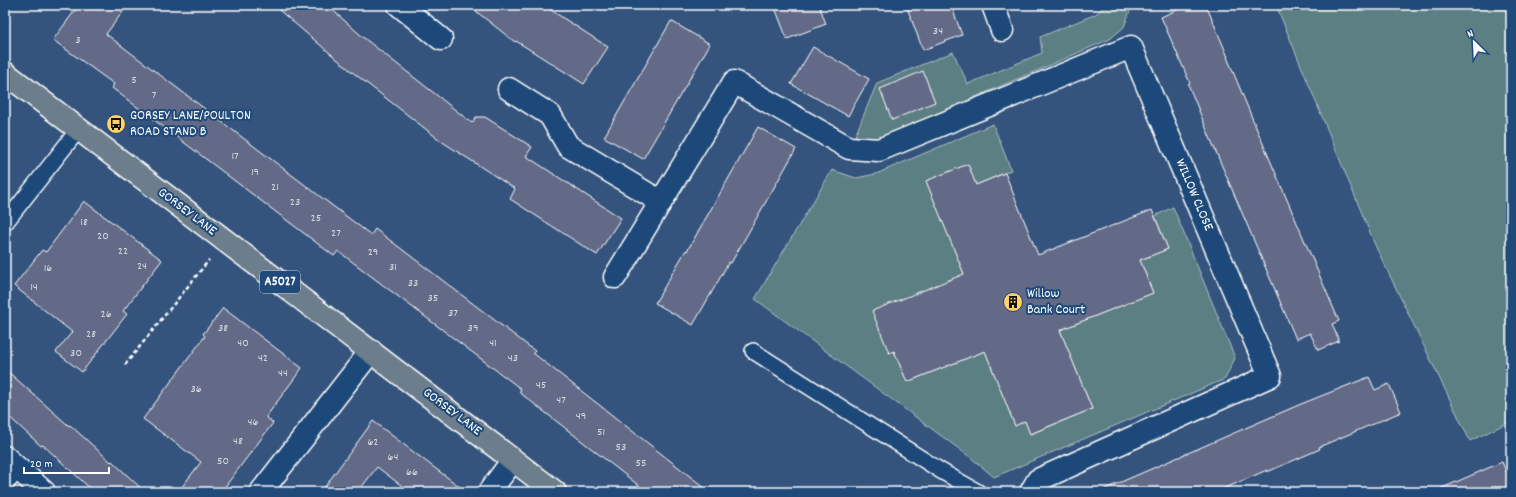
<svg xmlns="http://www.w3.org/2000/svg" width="1516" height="497" viewBox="0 0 1516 497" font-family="Dekko,sans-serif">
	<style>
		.green { fill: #5c7f84; stroke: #aebfc2 }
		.building { fill: #646b87; stroke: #fff }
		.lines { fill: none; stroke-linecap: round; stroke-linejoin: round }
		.lane-casing { stroke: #fff; stroke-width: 18 }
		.street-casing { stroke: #fff; stroke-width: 25 }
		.primary-casing { stroke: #fff; stroke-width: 25 }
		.path { stroke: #fff; stroke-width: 2.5; stroke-dasharray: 4 3; stroke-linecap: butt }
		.lane { stroke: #1f4a7a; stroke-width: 15 }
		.street { stroke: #1f4a7a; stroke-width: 22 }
		.primary { stroke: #6c7d8b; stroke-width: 22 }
		.labels { text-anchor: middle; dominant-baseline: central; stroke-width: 4; stroke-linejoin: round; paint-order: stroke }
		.number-label { font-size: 12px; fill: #d8dae1 }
		.shield { fill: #1f4a7a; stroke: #bcc9d7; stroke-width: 1 }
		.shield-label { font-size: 13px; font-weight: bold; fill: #fff }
		.poi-label { font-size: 14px; fill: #fff; stroke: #1f4a7a; text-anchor: start }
		.street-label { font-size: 14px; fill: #fff; stroke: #1f4a7a }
	</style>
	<rect width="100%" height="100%" fill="#34547e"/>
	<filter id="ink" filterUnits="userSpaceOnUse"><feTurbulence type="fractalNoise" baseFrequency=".025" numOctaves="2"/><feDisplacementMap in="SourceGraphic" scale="8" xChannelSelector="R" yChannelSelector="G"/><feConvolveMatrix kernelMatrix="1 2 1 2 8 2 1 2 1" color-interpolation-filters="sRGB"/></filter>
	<g filter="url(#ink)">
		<!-- green -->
		<path class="green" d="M1106 5H1132L1124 27 1110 39 878 139 855 136 877 83 953 52 968 84 1042 53 1040 37 1096 14Z
			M1276 5H1511V421L1470 441 1375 245Z
			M993 124 1011 170 976 185 968 165 927 181 964 274 889 353 894 351 907 382 985 351 1015 425 1025 421 1031 434 1092 409 1060 330 1153 293 1140 260 1168 249 1155 216 1173 207 1235 358 1225 379 994 477 970 457 755 299 832 170 856 178 876 174Z"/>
		<!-- building -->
		<path class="building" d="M79 5H128L106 34 371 235 375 229 395 244 535 351 533 353 710 492H647L519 392 521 389 371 276 338 251 334 256 112 88 114 84 53 40Z
			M273 5H327L364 38 472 123 476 117H485L532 147 526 156 621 218 597 255 510 199 515 189 441 141 351 71Z
			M468 5H543L608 47 584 84 516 41 515 42Z
			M774 5H819L826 24 787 39Z
			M906 5H951L962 35 923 50Z
			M1188 5H1206L1228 57H1227L1255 125 1339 321 1332 324 1339 341 1318 350 1310 333 1296 339 1216 152 1188 84 1190 83 1161 17Z
			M671 21 710 44 643 159 604 137Z
			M813 47 869 79 848 116 791 84Z
			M923 71 935 102 892 120 880 89Z
			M758 127 796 149 731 263 729 262 693 325 655 303 686 250 687 251Z
			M968 164 976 185 1005 173 1038 255 1152 210 1168 249 1140 260 1153 293 1060 330 1092 409 1030 434 1025 421 1015 426 985 351 907 382 894 351 889 353 872 311 964 274 926 181Z
			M84 201 162 260 123 311 127 314 82 372 56 352 72 332 14 286 42 250 46 252Z
			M223 308 302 368 266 417 273 423 221 492H178L201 462 143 419 205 336 203 334Z
			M5 369 69 426 70 425 111 462 112 461 145 492H94L43 445 41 446 5 413Z
			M1369 377 1375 390 1389 384 1401 412 1319 447 1320 449 1267 472V470L1216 492H1098L1301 404Z
			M373 421 432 466 467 492H410L377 467 358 492H321Z
			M1502 462 1511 482V492H1433Z"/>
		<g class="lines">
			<defs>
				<path id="lane" d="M5 223 78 130
					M753 351 941 471 978 492
					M5 485 19 469"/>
				<path id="street" d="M399 5 441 39
					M993 5 1002 30
					M509 89 550 115 568 146 661 202
					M615 277 734 82 849 148 879 150 1131 47 1270 376 1038 480 1031 492
					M5 457 44 492
					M261 492 371 351
					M489 492 513 460"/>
				<path id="primary" d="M5 73 555 492"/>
			</defs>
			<!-- lane casing -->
			<use href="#lane" class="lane-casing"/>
			<!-- street casing -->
			<use href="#street" class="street-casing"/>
			<!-- primary casing -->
			<use href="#primary" class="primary-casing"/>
			<!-- path -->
			<path class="path" d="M125 365 209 260"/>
			<!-- lane -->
			<use href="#lane" class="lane"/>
			<!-- street -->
			<use href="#street" class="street"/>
			<!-- primary -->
			<use href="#primary" class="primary"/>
		</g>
	</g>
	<!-- icons -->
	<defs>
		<symbol id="bus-disc" viewBox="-11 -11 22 22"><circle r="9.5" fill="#ffd166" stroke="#1f4a7a"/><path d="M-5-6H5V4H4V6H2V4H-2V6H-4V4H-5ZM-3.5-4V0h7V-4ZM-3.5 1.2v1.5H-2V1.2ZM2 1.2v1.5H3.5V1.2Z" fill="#111"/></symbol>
		<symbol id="building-disc" viewBox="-11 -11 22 22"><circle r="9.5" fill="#ffd166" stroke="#1f4a7a"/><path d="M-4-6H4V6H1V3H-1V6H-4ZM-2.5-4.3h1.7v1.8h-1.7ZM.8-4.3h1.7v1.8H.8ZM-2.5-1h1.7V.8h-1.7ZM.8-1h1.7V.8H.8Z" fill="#111"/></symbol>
	</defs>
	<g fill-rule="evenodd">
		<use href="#bus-disc" x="105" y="113" width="22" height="22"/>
		<use href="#building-disc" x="1002" y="291" width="22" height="22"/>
	</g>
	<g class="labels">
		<!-- number labels -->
		<g class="number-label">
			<text x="938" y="31">34</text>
			<text x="78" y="40">3</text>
			<text x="134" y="80">5</text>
			<text x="154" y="95">7</text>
			<text x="235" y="156">17</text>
			<text x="255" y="172">19</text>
			<text x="275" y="187">21</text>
			<text x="295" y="202">23</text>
			<text x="316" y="218">25</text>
			<text x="84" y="222">18</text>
			<text x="336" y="233">27</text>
			<text x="103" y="236">20</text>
			<text x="123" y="251">22</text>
			<text x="373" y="252">29</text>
			<text x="142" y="266">24</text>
			<text x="393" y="267">31</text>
			<text x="48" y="268">16</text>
			<text x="413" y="283">33</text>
			<text x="34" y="287">14</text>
			<text x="433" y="298">35</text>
			<text x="453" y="313">37</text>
			<text x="106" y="314">26</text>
			<text x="223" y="328">38</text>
			<text x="473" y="328">39</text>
			<text x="91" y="334">28</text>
			<text x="243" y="343">40</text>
			<text x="493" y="343">41</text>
			<text x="76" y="353">30</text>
			<text x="263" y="358">42</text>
			<text x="513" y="358">43</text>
			<text x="283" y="373">44</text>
			<text x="541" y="385">45</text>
			<text x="196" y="389">36</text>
			<text x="561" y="400">47</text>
			<text x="581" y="416">49</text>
			<text x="253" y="422">46</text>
			<text x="601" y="432">51</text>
			<text x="238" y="441">48</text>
			<text x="373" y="442">62</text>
			<text x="621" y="447">53</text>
			<text x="393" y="457">64</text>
			<text x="223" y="461">50</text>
			<text x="641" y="463">55</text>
			<text x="412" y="472">66</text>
		</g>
		<!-- shield labels -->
		<rect class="shield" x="260" y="271" width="40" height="22" rx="3"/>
		<g class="shield-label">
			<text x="280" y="282">A5027</text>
		</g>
		<!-- poi labels -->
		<g class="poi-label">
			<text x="130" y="116">GORSEY LANE/POULTON<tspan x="130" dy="16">ROAD STAND B</tspan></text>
			<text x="1027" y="294">Willow<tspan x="1027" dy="16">Bank Court</tspan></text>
		</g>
		<!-- street labels -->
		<g class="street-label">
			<text transform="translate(1194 195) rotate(67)">WILLOW CLOSE</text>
			<text transform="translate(187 212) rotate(37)">GORSEY LANE</text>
			<text transform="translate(452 412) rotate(37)">GORSEY LANE</text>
		</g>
	</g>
	<!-- margin -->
	<rect width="1516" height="497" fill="none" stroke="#1f4a7a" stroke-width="20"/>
	<rect x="10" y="10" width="1496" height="477" fill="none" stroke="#fff" stroke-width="1.5" filter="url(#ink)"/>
	<!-- north arrow -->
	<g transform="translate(1474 42) rotate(336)" stroke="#1f4a7a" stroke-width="3" paint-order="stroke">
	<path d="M0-3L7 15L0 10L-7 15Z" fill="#ffffff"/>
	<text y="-6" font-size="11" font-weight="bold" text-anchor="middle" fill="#ffffff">N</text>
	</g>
	<!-- scale -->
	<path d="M24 467v6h85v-6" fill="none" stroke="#ffffff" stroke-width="2"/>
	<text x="30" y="467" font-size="12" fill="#ffffff" stroke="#1f4a7a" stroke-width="3" paint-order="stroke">20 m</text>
</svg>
